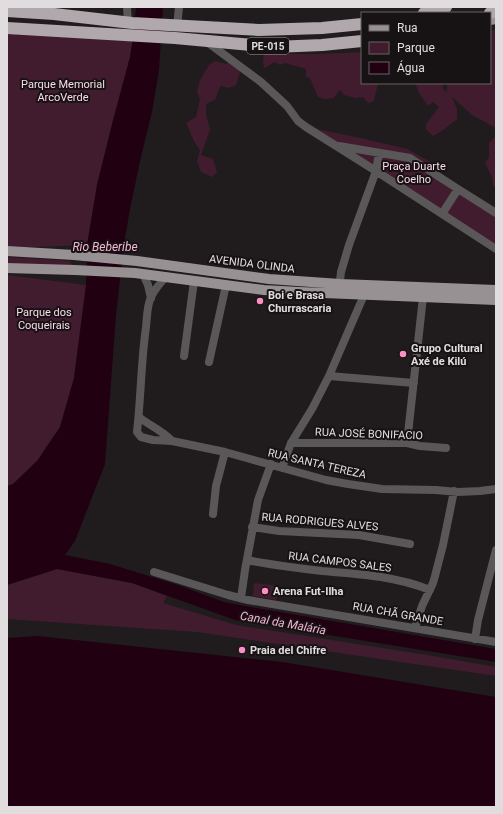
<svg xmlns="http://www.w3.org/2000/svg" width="503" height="814" viewBox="0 0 503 814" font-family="Roboto,sans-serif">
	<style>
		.green { fill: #411c2f }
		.water { fill: #210012 }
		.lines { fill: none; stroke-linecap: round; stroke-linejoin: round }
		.street { stroke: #5a5758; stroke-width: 8 }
		.primary { stroke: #979194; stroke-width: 10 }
		.highway { stroke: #b0a8ac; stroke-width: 12 }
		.poi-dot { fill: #fb8fc5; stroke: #171214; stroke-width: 1.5 }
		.labels { text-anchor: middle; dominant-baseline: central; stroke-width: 4; stroke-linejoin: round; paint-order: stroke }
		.shield { fill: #171214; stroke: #a4a0a1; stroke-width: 1 }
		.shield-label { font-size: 10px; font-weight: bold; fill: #e1ddde }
		.park-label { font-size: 11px; fill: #fbd9e8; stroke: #171214 }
		.street-label { font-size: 11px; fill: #e1ddde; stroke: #171214 }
		.poi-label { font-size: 11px; font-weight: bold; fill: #e1ddde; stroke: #171214; text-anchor: start }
		.water-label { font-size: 12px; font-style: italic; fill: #f7b5d4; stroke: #171214 }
	</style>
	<rect width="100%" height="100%" fill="#201b1d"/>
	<!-- green -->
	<path class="green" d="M496 29V128L472 115 452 97 457 109V119L442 131 433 136 426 129V124L439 107 433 102 428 106 419 93 415 83H443V89L447 92V83H490V31Z
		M7 31 133 38 130 57 97 185 87 245 7 248Z
		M362 52V83H378L374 101 368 103 363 97 355 98 344 95 340 90 334 98 325 99 318 97 310 78 306 77V69L285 63 280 65 274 62 270 65 264 68 263 62 264 53C296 55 329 54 362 52Z
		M215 61 226 64 230 61 241 69 236 85 229 88 221 86 217 93 216 99 206 104V114L210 130 201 155 213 159 217 172 212 177 201 172 197 161 200 150 195 143 186 123 196 117 200 100 197 91 200 80 209 65Z
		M317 129 365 139 407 149 438 166 435 174 496 215V245L371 165Z
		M496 136V187L493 186 492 177 485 163 489 157V143Z
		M7 257 70 261 72 266 7 263Z
		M7 275 86 285 74 378 60 427 37 461 13 484 7 486Z
		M57 569 132 583 167 596 163 603 236 625 433 656 496 667V676L197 632 7 619V584H10Z
		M254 583 278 586 276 600 253 596Z"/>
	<!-- water -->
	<path class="water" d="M136 7H163L159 70 152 112 140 161 130 209 124 244 116 315 105 464 75 541 65 555 110 564 178 585 224 602 262 609 496 649V662L235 620 132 583 57 569 7 585V486L13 484 37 461 60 427 74 378 86 285 87 245 97 185 113 120 130 57 133 38Z
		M38 636 282 662 496 697V807H7V638Z"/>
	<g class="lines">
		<!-- street -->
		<path class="street" d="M127 7 128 23
			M177 26 179 7
			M207 42 261 82 287 106 298 121 306 127 376 171 496 249
			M339 146 410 158 458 189 496 213
			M442 214 458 189
			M143 274 148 285 151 298
			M166 277C160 283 155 289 151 297 147 305 147 318 146 327 141 362 141 397 137 432L141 437 153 440 172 441 225 452 326 480 348 484 382 489 436 490 458 492 480 491 496 489
			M339 290 341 272 349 245 376 171 379 153
			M184 356 194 281
			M209 362 226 285
			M329 376 414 383
			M139 417C150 426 163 431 172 441
			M291 443H407L420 446 446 448
			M407 443 423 297
			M282 468 291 443 312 409 329 376 364 295
			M213 514 216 486 225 452
			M252 527 279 531 359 535 410 544
			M247 560C272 565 297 568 322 571 358 574 395 576 430 590
			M154 572 228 595 248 600 496 642
			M241 598 245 570 258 500 271 464
			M415 628 422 606 433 583 435 576 443 545 454 491
			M475 639 478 620 496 550"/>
		<!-- primary -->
		<path class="primary" d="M490 20 496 19
			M7 251 74 255 137 261 269 279 340 284 496 290
			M7 268 75 270 135 273 264 290 299 292 496 300"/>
		<!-- highway -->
		<path class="highway" d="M7 11 54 14 132 23 259 30 322 28 362 24
			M424 13 446 7
			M490 13 496 11
			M7 28 175 38 274 47 322 45 362 41"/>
	</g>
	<!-- markers -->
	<g class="poi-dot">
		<circle cx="260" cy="301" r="4"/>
		<circle cx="403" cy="354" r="4"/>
		<circle cx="265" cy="591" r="4"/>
		<circle cx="242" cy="650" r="4"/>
	</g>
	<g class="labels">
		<!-- shield labels -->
		<rect class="shield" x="247" y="38" width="42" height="16" rx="3"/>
		<g class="shield-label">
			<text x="268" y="46">PE-015</text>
		</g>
		<!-- park labels -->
		<g class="park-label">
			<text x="63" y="84">Parque Memorial<tspan x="63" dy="13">ArcoVerde</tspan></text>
			<text x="414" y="166">Praça Duarte<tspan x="414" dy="13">Coelho</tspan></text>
			<text x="44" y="312">Parque dos<tspan x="44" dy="13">Coqueirais</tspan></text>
		</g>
		<!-- street labels -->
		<g class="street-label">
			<text transform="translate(252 264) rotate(7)">AVENIDA OLINDA</text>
			<text transform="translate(369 434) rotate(2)">RUA JOSÉ BONIFACIO</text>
			<text transform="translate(317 464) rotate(13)">RUA SANTA TEREZA</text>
			<text transform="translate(320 522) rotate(5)">RUA RODRIGUES ALVES</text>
			<text transform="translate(340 562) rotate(7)">RUA CAMPOS SALES</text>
			<text transform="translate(398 614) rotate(10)">RUA CHÃ GRANDE</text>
		</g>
		<!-- poi labels -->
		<g class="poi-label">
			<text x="268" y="295">Boi e Brasa<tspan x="268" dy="13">Churrascaria</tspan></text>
			<text x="411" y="348">Grupo Cultural<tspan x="411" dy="13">Axé de Kilú</tspan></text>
			<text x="273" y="591">Arena Fut-Ilha</text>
			<text x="250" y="650">Praia del Chifre</text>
		</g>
		<!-- water labels -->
		<g class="water-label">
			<text x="105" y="247">Rio Beberibe</text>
			<text transform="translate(283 623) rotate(10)">Canal da Malária</text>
		</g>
	</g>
	<!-- border -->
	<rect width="503" height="814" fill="none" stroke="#e1ddde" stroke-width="16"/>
	<!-- legend -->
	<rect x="361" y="12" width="130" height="72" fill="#171214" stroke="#686365"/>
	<rect x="369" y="25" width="20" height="6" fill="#979194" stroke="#686365"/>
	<text x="397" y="32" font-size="12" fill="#e1ddde">Rua</text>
	<rect x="369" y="42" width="20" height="12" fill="#411c2f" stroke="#686365"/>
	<text x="397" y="52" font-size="12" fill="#e1ddde">Parque</text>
	<rect x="369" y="62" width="20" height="12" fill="#210012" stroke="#686365"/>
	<text x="397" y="72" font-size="12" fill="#e1ddde">Água</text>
</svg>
